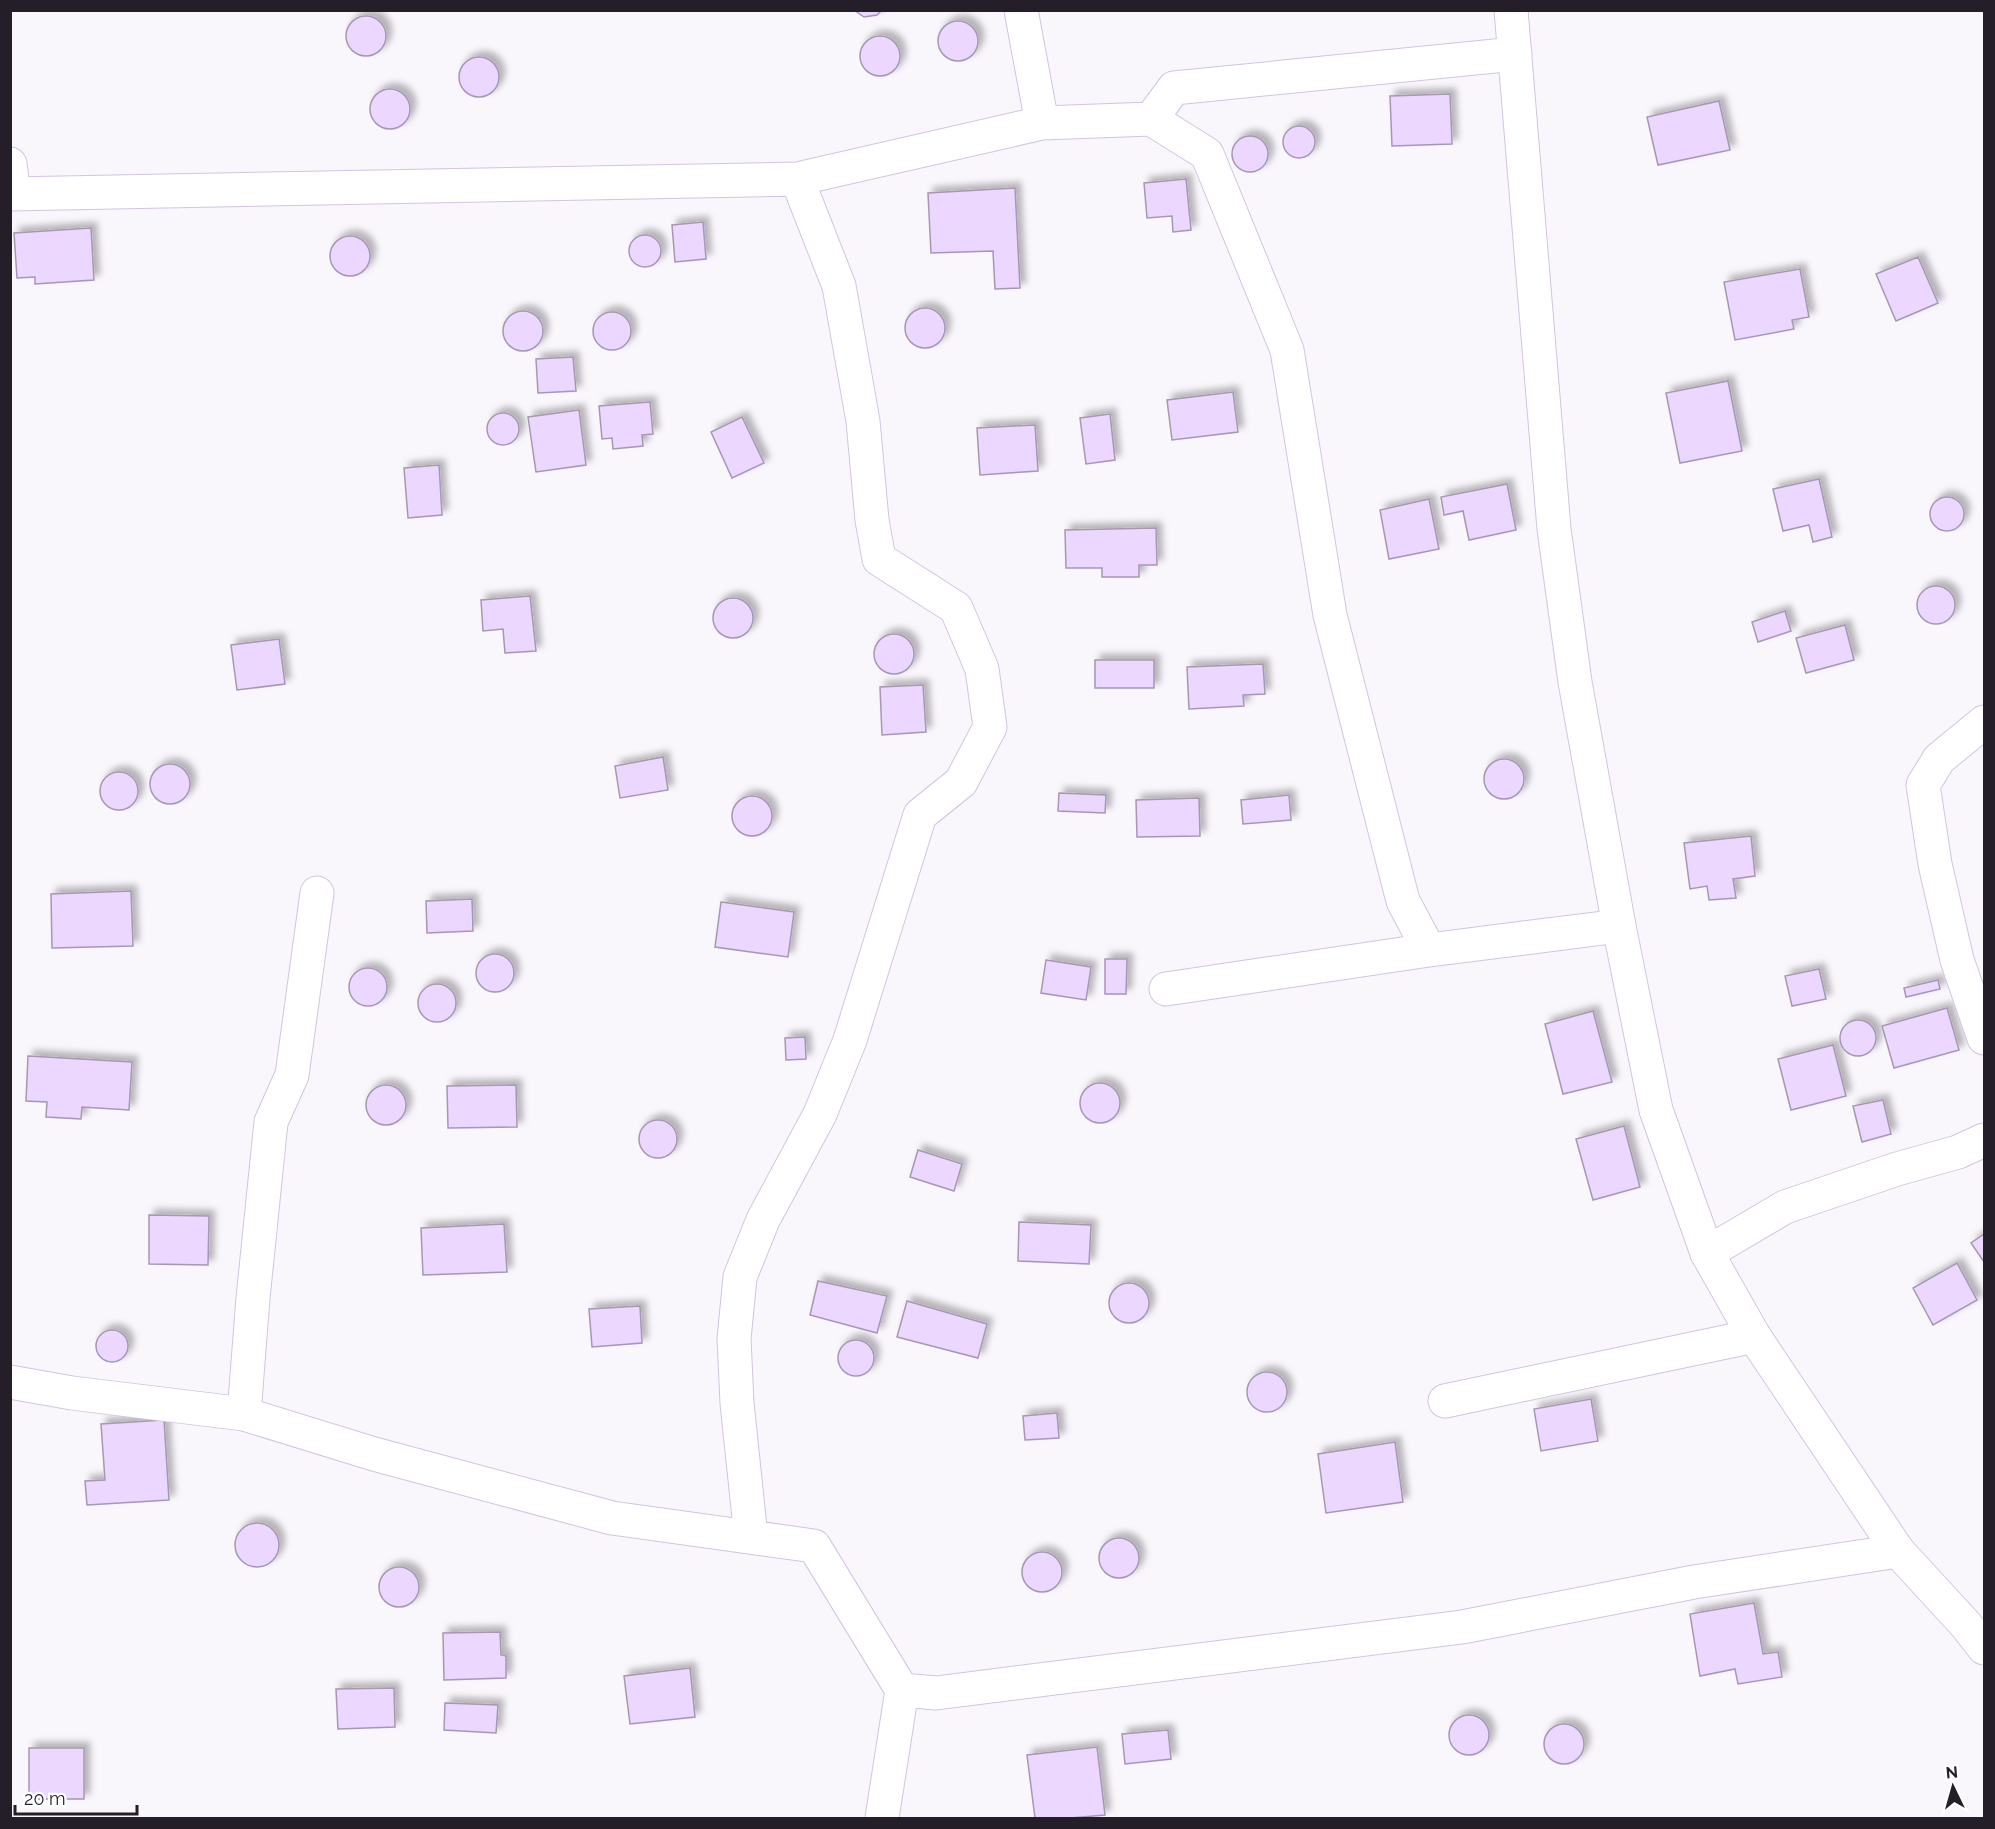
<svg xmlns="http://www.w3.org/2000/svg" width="1995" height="1829" viewBox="0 0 1995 1829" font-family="Raleway,sans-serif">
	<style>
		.building { fill: #ebd7ff; stroke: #a698b2; stroke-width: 1.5; filter: url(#shadow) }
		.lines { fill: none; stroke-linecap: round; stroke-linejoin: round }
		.minor-casing { stroke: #d3c4e0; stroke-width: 35 }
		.secondary-casing { stroke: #d3c4e0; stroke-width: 35 }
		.minor { stroke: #fff; stroke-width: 33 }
		.secondary { stroke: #fff; stroke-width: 33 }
	</style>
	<defs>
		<filter id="shadow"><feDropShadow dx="5.5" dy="-5.5" stdDeviation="3" flood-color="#0004"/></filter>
	</defs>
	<rect width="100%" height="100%" fill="#f9f6fc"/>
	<!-- building -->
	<path class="building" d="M854 10H882L877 15 864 17Z
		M346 36a20 20 0 1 1 40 0a20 20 0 1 1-40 0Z
		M938 41a20 20 0 1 1 40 0a20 20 0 1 1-40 0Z
		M860 56a20 20 0 1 1 40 0a20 20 0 1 1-40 0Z
		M459 77a20 20 0 1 1 40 0a20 20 0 1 1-40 0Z
		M370 109a20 20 0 1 1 40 0a20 20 0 1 1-40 0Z
		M1450 94 1452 144 1392 146 1390 96Z
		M1719 101 1730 150 1658 165 1647 117Z
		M1283 142a16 16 0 1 1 32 0a16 16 0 1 1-32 0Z
		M1232 154a18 18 0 1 1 36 0a18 18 0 1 1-36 0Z
		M1186 179 1191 230 1173 232 1172 216 1147 218 1144 183Z
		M1015 188 1020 288 995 289 993 251 931 253 928 193Z
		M703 222 706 259 675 262 672 225Z
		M91 228 94 280 35 284V277L17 278 14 233Z
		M629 251a16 16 0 1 1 32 0a16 16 0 1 1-32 0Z
		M330 256a20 20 0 1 1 40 0a20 20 0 1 1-40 0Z
		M1918 257 1938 303 1896 321 1876 274Z
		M1800 269 1809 317 1792 320 1794 329 1735 340 1724 282Z
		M905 328a20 20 0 1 1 40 0a20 20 0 1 1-40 0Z
		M503 331a20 20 0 1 1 40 0a20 20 0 1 1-40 0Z
		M593 331a19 19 0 1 1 38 0a19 19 0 1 1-38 0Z
		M573 357 576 391 538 393 536 359Z
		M1728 381 1742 451 1680 463 1666 393Z
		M1233 392 1238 432 1172 440 1167 400Z
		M650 402 653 434 642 435 643 446 613 449 612 438 602 439 599 406Z
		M579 410 586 465 536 472 528 417Z
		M487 429a16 16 0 1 1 32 0a16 16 0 1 1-32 0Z
		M1110 414 1115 460 1086 464 1080 418Z
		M742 417 764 463 732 478 711 432Z
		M1035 425 1038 471 980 475 977 428Z
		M439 465 442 515 408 518 404 468Z
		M1819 479 1832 537 1813 542 1809 525 1783 531 1773 489Z
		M1507 484 1516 530 1469 540 1463 511 1444 515 1441 497Z
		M1930 514a17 17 0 1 1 34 0a17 17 0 1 1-34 0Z
		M1429 499 1439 549 1389 559 1380 510Z
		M1156 528 1157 565H1139V577H1102V568H1066L1065 530Z
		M1917 605a19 19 0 1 1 38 0a19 19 0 1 1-38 0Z
		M530 596 536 651 505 653 503 629 483 631 481 600Z
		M713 618a20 20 0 1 1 40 0a20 20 0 1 1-40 0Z
		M1785 611 1791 631 1758 642 1752 622Z
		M1845 625 1854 660 1806 673 1796 638Z
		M874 654a20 20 0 1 1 40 0a20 20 0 1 1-40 0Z
		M279 639 285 684 237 690 231 645Z
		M1095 660H1154V688H1095Z
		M1263 664 1265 694 1243 695 1244 706 1189 709 1187 667Z
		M923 685 926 732 882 735 880 687Z
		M663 757 668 790 620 798 615 766Z
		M1484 779a20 20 0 1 1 40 0a20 20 0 1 1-40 0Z
		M150 784a20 20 0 1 1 40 0a20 20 0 1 1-40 0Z
		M100 791a19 19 0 1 1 38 0a19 19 0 1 1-38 0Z
		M1059 793 1106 795 1105 813 1058 811Z
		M1289 795 1291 820 1243 824 1241 800Z
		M732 816a20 20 0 1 1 40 0a20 20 0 1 1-40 0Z
		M1199 798 1200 836 1137 837 1136 800Z
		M1751 836 1755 876 1733 879 1736 898 1709 900 1707 886 1690 889 1684 843Z
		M131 891 133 946 52 948 51 894Z
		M472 899 473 931 427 933 426 901Z
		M721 902 794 912 788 957 715 947Z
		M476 973a19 19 0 1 1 38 0a19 19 0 1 1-38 0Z
		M1105 959H1127L1126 994H1105Z
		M1046 960 1091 967 1086 1000 1041 993Z
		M349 987a19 19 0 1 1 38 0a19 19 0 1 1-38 0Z
		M1819 969 1826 999 1792 1006 1785 976Z
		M1938 980 1940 989 1906 997 1904 988Z
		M418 1003a19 19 0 1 1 38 0a19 19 0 1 1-38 0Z
		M1947 1008 1959 1050 1894 1068 1882 1026Z
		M1593 1011 1612 1082 1563 1094 1545 1024Z
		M1840 1038a18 18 0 1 1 36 0a18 18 0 1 1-36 0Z
		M805 1037 806 1059 786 1060 785 1038Z
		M1833 1045 1846 1096 1791 1110 1778 1059Z
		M28 1056 132 1062 129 1110 82 1107 81 1119 46 1117 47 1102 26 1101Z
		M1080 1103a20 20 0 1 1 40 0a20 20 0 1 1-40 0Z
		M366 1105a20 20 0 1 1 40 0a20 20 0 1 1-40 0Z
		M516 1085 517 1127 448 1128 447 1086Z
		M1883 1100 1891 1134 1862 1142 1853 1106Z
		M639 1139a19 19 0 1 1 38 0a19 19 0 1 1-38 0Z
		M1624 1126 1640 1187 1593 1200 1576 1139Z
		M918 1150 962 1164 954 1191 910 1177Z
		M149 1215 209 1216 208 1265 149 1264Z
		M1019 1222 1091 1225 1089 1264 1018 1261Z
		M504 1224 507 1272 423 1275 421 1228Z
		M1984 1234V1262L1971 1243Z
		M1957 1263 1977 1300 1933 1325 1913 1288Z
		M818 1281 887 1296 877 1333 810 1315Z
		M1109 1303a20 20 0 1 1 40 0a20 20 0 1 1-40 0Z
		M907 1301 987 1324 978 1358 897 1337Z
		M640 1306 642 1343 592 1347 589 1309Z
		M96 1346a16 16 0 1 1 32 0a16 16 0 1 1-32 0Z
		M838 1358a18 18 0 1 1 36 0a18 18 0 1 1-36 0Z
		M1247 1392a20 20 0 1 1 40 0a20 20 0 1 1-40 0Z
		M1591 1399 1598 1441 1541 1451 1534 1409Z
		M1057 1413 1059 1438 1025 1440 1023 1416Z
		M164 1420 169 1500 87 1505 85 1481 105 1480 101 1424Z
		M1395 1442 1403 1502 1326 1513 1318 1454Z
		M235 1545a22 22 0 1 1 44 0a22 22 0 1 1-44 0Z
		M1099 1558a20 20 0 1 1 40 0a20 20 0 1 1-40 0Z
		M1022 1572a20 20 0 1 1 40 0a20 20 0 1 1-40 0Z
		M379 1587a20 20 0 1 1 40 0a20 20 0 1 1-40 0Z
		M1754 1603 1763 1654 1778 1652 1782 1677 1738 1684 1735 1669 1700 1676 1690 1614Z
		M500 1632 501 1655 506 1656V1678L444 1680 443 1633Z
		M690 1668 695 1717 630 1724 624 1676Z
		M394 1688 395 1727 338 1729 336 1689Z
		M445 1703 498 1705 496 1733 444 1730Z
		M1449 1735a20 20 0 1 1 40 0a20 20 0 1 1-40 0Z
		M1544 1744a20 20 0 1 1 40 0a20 20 0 1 1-40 0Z
		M1168 1730 1171 1759 1125 1764 1122 1734Z
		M1097 1747 1105 1815 1070 1818H1035L1027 1755Z
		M29 1748H84V1799H29Z"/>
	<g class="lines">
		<defs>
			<path id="minor" d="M1021 10 1042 123
				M1151 119 1207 154 1287 350 1330 615 1403 901 1429 950
				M10 164 14 194
				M10 194 797 179 1042 123 1151 119 1174 88 1515 54
				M1984 722 1939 759 1923 785 1935 864 1957 960 1984 1038
				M1166 989 1429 950 1619 926
				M1707 1253 1785 1207 1897 1169 1958 1152 1984 1140
				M10 1382 72 1393 244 1414 374 1454 612 1518 814 1546 902 1690 882 1818
				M1445 1401 1754 1336
				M244 1414 253 1298 271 1122 292 1075 317 893
				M751 1537 737 1403 734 1339 740 1277 763 1220 820 1114 850 1040 920 815 961 782 990 727 982 669 956 608 879 559 872 520 863 421 839 286 797 179
				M902 1690 936 1693 1462 1627 1694 1582 1898 1551"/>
			<path id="secondary" d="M1511 10 1554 529 1575 682 1619 926 1656 1110 1707 1253 1754 1336 1898 1551 1966 1625 1984 1648"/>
		</defs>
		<!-- minor casing -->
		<use href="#minor" class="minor-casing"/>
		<!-- secondary casing -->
		<use href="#secondary" class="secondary-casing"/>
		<!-- minor -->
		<use href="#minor" class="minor"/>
		<!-- secondary -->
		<use href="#secondary" class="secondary"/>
	</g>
	<!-- border -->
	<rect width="1995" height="1829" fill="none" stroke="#241e28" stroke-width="24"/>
	<!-- north arrow -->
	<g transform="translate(1953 1787) rotate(355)" stroke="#ffffff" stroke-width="4.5" paint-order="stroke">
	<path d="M0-4.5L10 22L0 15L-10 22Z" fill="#241e28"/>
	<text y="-9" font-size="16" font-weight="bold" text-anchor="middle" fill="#241e28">N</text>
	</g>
	<!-- scale -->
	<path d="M15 1805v9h122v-9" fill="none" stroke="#241e28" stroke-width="3"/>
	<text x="24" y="1805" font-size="18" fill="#241e28" stroke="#ffffff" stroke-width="4.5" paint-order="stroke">20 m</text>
</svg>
